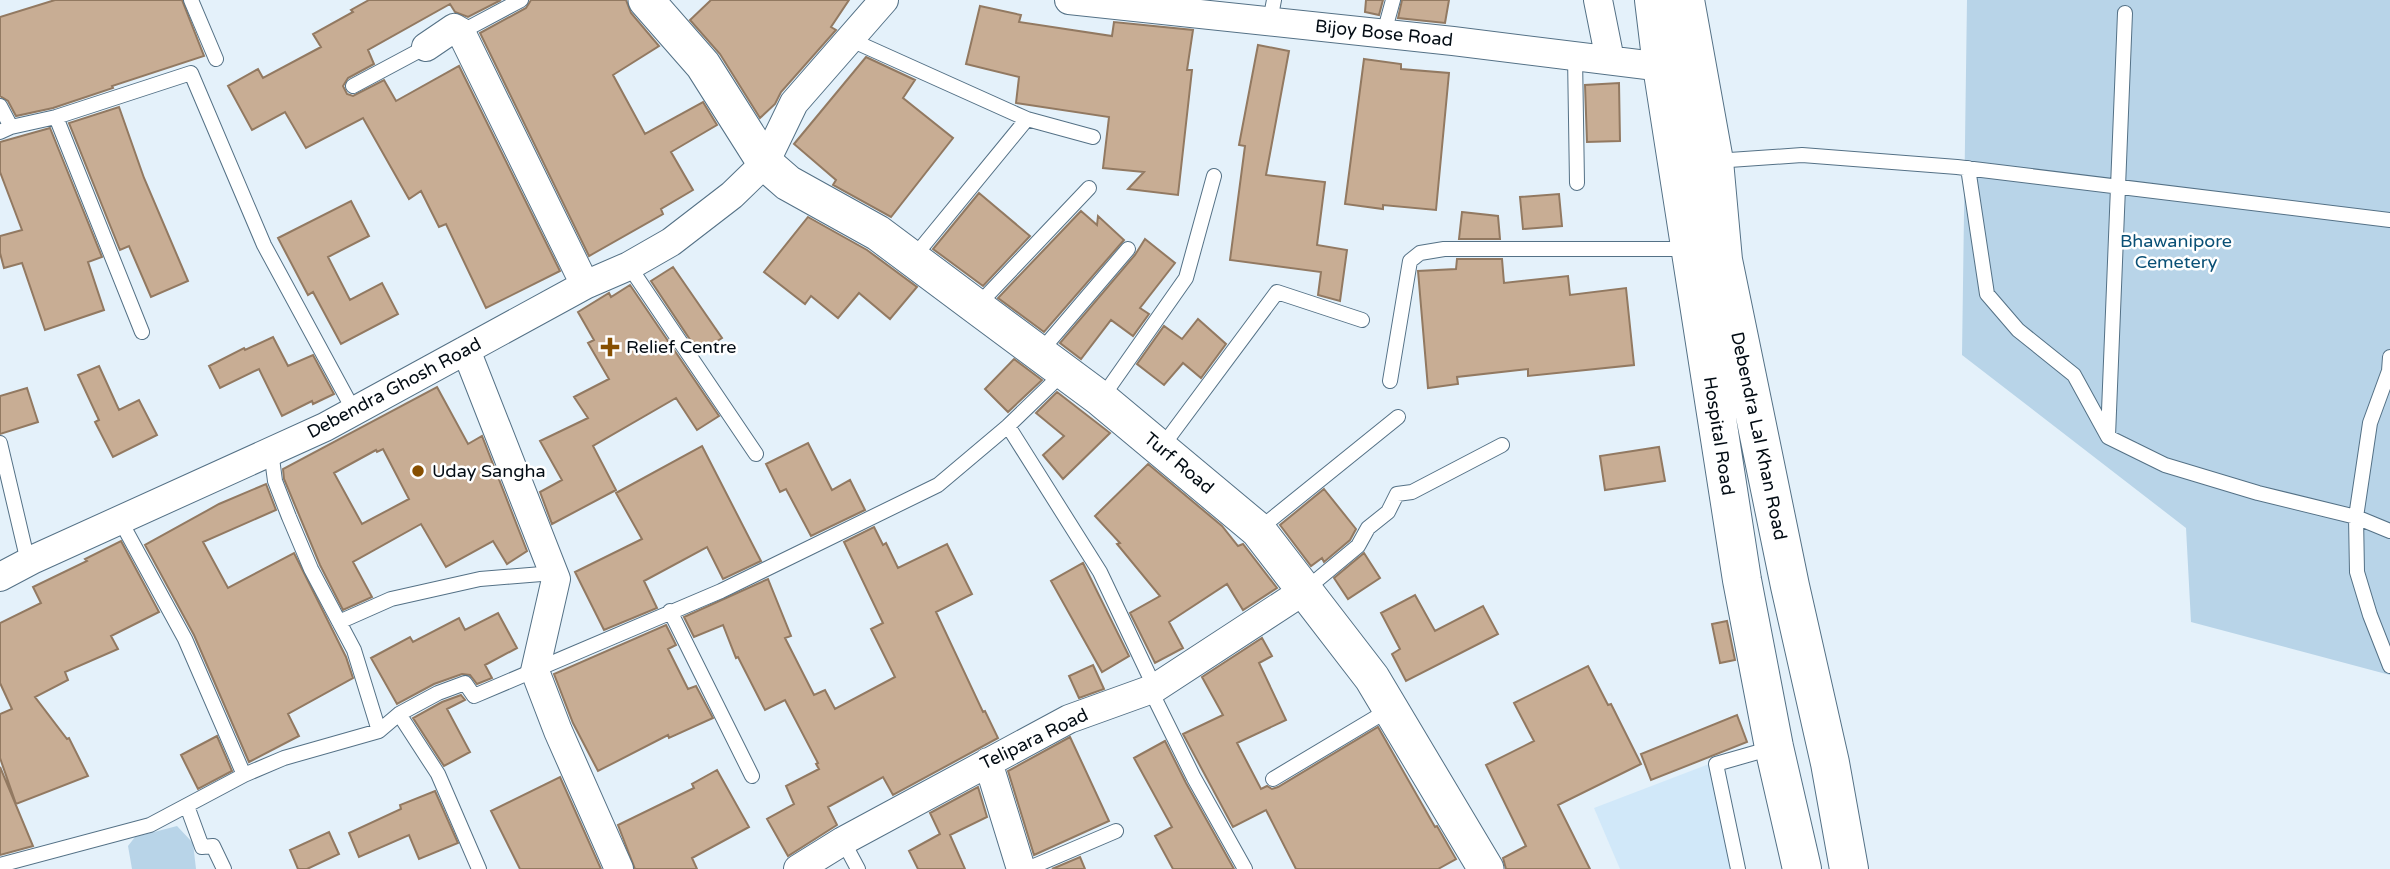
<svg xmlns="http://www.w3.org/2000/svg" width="2390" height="869" viewBox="0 0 2390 869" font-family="'Varela Round',sans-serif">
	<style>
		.built { fill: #d1e8f9 }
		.green { fill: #b8d4e8 }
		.building { fill: #c8ad94; stroke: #927961; stroke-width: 2; fill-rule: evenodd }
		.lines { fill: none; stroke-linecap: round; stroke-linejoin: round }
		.service-casing { stroke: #547186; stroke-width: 16 }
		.minor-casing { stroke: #547186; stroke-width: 30 }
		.tertiary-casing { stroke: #547186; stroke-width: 37 }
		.secondary-casing { stroke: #547186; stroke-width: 40 }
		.service { stroke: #fff; stroke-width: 14 }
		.minor { stroke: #fff; stroke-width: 28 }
		.tertiary { stroke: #fff; stroke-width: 35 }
		.secondary { stroke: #fff; stroke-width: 38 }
		.poi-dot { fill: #874f01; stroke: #fff; stroke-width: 2.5 }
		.labels { text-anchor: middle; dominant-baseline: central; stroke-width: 5; stroke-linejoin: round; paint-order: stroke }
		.street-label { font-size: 18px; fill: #030c14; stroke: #fff }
		.park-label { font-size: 18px; fill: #0a5076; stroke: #fff }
		.poi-label { font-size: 18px; fill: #030c14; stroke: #fff; text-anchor: start }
	</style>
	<rect width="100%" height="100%" fill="#e4f1fa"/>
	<!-- built -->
	<path class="built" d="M1709 764 1733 869H1620L1594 808Z"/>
	<!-- green -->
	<path class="green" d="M1967 0H2390V675L2191 622 2186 528 1962 355Z
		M177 826 193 843 196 869H132L128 846 135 837Z"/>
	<!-- building -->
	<path class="building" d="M55 0H182L204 56 112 86 113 88 53 108 16 116 8 101 0 96V17Z
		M369 0H501L468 17 455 12 450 4 368 50 374 64 348 78 343 86 347 94 353 96 384 80 396 101 459 66 560 271 486 308 446 224 439 227 421 191 409 199 363 118 306 148 285 112 252 130 228 86 258 69 263 78 321 47 313 34 353 12 351 10Z
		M531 0H626L631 13 659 46 613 75 645 134 703 102 717 125 671 152 693 190 661 209 663 214 589 256 480 33 526 8Z
		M711 0H849L831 27 836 30 781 92 775 104 760 118 720 54 690 20Z
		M1366 0H1383L1379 15 1365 12Z
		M1402 0H1449L1445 23 1398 18Z
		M980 6 1021 15 1019 22 1112 36 1114 22 1193 30 1187 70H1192L1178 195 1128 189 1144 172 1103 168 1109 117 1016 103 1019 77 966 64Z
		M1258 45 1289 51 1266 175 1325 182 1317 245 1347 250 1340 301 1318 295 1321 272 1230 260 1245 146 1239 145Z
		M866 57 915 80 903 98 953 138 891 217 833 185 836 180 794 144Z
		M1364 59 1401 64V69L1449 73 1436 210 1383 205V209L1345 204Z
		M1619 83 1620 141 1587 142 1585 85Z
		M119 107 144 178 188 281 151 297 129 246 120 250 69 123Z
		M50 128 102 257 88 262 104 310 45 330 22 263 4 268 0 253V236L22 230 0 172V142Z
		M979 193 1030 236 983 286 933 249Z
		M1559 194 1562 226 1523 229 1520 197Z
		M351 201 369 236 328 257 350 300 382 283 398 314 341 344 313 292 308 295 278 238Z
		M1081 211 1097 225 1098 216 1124 240 1044 332 998 298Z
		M1462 212 1498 216 1500 239H1459Z
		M808 217 867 250 917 287 890 319 859 293 838 318 811 296 805 304 764 272Z
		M1145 239 1175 263 1140 308 1149 314 1133 336 1111 320 1081 359 1060 343 1135 255Z
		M1457 259H1502L1504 283 1568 276 1570 295 1626 288 1634 365 1528 376V369L1457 377 1458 384 1428 388 1418 271 1456 269Z
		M673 267 722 338 699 353 651 281Z
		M630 285 719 416 697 430 676 398 593 446 616 490 552 524 540 492 562 480 540 441 588 418 574 397 609 379 588 343 594 340 578 312 609 293 611 297Z
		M1198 319 1226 344 1201 378 1183 363 1164 385 1137 364 1164 326 1182 339Z
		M273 337 288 366 313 355 334 394 313 404 312 401 282 416 259 369 220 388 209 366 244 348 245 350Z
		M1014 359 1042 380 1008 412 985 389Z
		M99 366 119 410 139 400 157 435 113 457 95 422 99 420 78 375Z
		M437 387 468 444 482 436 527 551 507 564 493 541 446 567 421 524 353 562 372 597 343 610 320 565 284 479 283 469ZM383 449 409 499 362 524 334 473 376 450 377 452Z
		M27 388 38 422 0 434V396Z
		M1057 392 1110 433 1063 479 1043 455 1064 436 1036 413Z
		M808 443 832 490 850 480 865 510 811 536 786 489 780 492 766 464Z
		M702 446 761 561 723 579 707 547 644 581 657 608 604 630 575 572 642 539 616 493Z
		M1659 447 1665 481 1605 490 1600 456Z
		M1148 464 1222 526 1238 546 1243 544 1277 588 1243 610 1227 584 1169 622 1183 648 1155 663 1130 613 1160 596 1117 544 1120 543 1095 516Z
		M266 484 276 510 203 542 228 588 294 553 346 657 353 678 288 714 299 736 249 762 194 635 145 545 219 504Z
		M1324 489 1356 529 1350 540 1324 562 1322 558 1311 566 1280 525Z
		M874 527 883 545 886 543 898 568 947 544 972 594 936 612 983 712 985 711 998 738 893 795 883 777 828 807 837 825 788 856 767 819 794 804 786 786 819 769 816 764 818 763 785 700 765 710 738 657 736 658 723 625 694 637 684 617 768 579 791 636 785 638 814 695 825 690 835 709 895 677 871 629 883 623 844 542Z
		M121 541 159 612 111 636 118 649 65 672 68 680 35 697 67 739 69 738 88 776 16 804 0 758V714L12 709 0 683V623L41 603 33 587 87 561 85 559Z
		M1364 553 1380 578 1348 599 1334 578Z
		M1083 563 1129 656 1102 672 1051 581Z
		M1415 595 1435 631 1483 606 1498 634 1406 681 1392 654 1400 649 1381 613Z
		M498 613 517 648 485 665 492 678 477 684 470 675 462 674 434 684 397 704 371 658 410 637 413 642 459 618 465 630Z
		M1727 621 1735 660 1720 663 1712 624Z
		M666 625 676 645 668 649 688 689 696 686 713 718 669 738 668 735 598 771 573 723 554 674Z
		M1262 638 1272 656 1259 663 1286 720 1237 743 1261 789 1267 786 1272 789 1278 787 1378 727 1435 827 1437 826 1456 859 1438 869H1296L1266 810 1233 827 1183 734 1223 715 1202 677Z
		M1093 665 1104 689 1079 698 1069 676Z
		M1588 666 1608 705 1611 704 1641 764 1558 805 1590 869H1506L1503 858 1526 846 1486 765 1534 741 1514 703Z
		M461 695 465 700 447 709 470 752 444 766 413 718 442 702Z
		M1737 715 1747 742 1651 780 1641 754Z
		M217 736 232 771 198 789 181 755Z
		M1070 737 1109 821 1034 855 1008 771Z
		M1165 741 1186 783 1234 869H1173L1155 836 1172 827 1134 758Z
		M0 767 33 846 0 855Z
		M717 770 749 827 692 858 697 869H635L618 825 694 788 692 784Z
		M560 777 601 869H520L491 811Z
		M978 787 987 817 950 835 965 869H918L909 851 940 834 930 813Z
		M435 791 458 843 419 859 409 835 359 857 349 833 401 809 400 805Z
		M329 832 339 854 307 869H298L290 850Z
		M1080 857 1085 869H1052Z"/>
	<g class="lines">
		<defs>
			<path id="service" d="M191 0 216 59
				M1270 21 1274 0
				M461 32 521 0
				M1384 33 1393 0
				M849 39 1027 119 1093 137
				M1575 56 1577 183
				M353 86 426 47
				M0 106 11 127
				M56 117 142 332
				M0 132 11 127 56 117 191 73 264 245 354 411
				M1715 161 1802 155 1957 167 2390 220
				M1968 168 1987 294 2018 330 2074 375 2108 437 2165 465 2258 493 2356 517 2390 531
				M913 258 1027 119
				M629 266 756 454
				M977 306 1089 188
				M1040 352 1128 249
				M2390 357 2389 371 2370 423 2356 517 2357 572 2370 615 2390 666
				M1390 381 1410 261 1420 253 1444 249H1689
				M1101 399 1186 278 1214 176
				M1008 426 1100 572 1155 688
				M2108 436 2125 13
				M0 443 28 562
				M1161 448 1277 292 1362 320
				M271 451 275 481 289 517 311 569 354 650 379 731
				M120 520 185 639 244 775
				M1258 530 1398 417
				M1305 590 1358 546 1368 528 1388 512 1397 494 1412 492 1502 445
				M670 611 752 776
				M339 622 391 599 480 579 554 573
				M1150 689 1194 778 1245 869
				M399 714 438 774 479 869
				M1273 779 1390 709
				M187 806 202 847 213 846 224 869
				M843 841 858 869
				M0 865 150 825 244 775 284 758 379 731 399 714 438 693 465 683 474 696 721 591 938 485 1008 426 1063 373
				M1027 869 1116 831
				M1738 869 1716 764 1772 748"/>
			<path id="minor" d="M1069 0 1453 41 1679 69
				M1598 0 1610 60
				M426 47 454 28 461 32 585 285
				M466 350 556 579 535 671 558 731 619 869
				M0 577 34 559 325 427 585 285 629 266 671 242 732 195 765 163 794 103 884 0
				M988 762 1021 869
				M798 869 843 841 1069 719 1155 688 1305 590"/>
			<path id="tertiary" d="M646 0 703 65 765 163 788 183 878 233 977 307 1101 399 1258 530 1372 678 1486 869"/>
			<path id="secondary" d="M1654 0 1662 66 1742 580 1774 747 1802 869
				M1685 0 1714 161 1723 260 1790 586 1830 763 1849 869"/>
		</defs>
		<!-- service casing -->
		<use href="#service" class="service-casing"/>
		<!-- minor casing -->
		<use href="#minor" class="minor-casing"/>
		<!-- tertiary casing -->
		<use href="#tertiary" class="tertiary-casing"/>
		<!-- secondary casing -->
		<use href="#secondary" class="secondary-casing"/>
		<!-- service -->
		<use href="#service" class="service"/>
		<!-- minor -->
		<use href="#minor" class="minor"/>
		<!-- tertiary -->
		<use href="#tertiary" class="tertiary"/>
		<!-- secondary -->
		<use href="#secondary" class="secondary"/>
	</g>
	<!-- markers -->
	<g class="poi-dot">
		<path d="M606.5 336.5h7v7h7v7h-7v7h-7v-7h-7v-7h7z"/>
		<circle cx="418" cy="471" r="7"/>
	</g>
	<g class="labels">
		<!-- street labels -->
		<g class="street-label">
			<text transform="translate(1384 33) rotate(6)">Bijoy Bose Road</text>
			<text transform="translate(394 388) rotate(-28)">Debendra Ghosh Road</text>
			<text transform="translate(1719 436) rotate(81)">Hospital Road</text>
			<text transform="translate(1759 436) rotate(78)">Debendra Lal Khan Road</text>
			<text transform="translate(1179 463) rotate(40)">Turf Road</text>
			<text transform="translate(1034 739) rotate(-26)">Telipara Road</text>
		</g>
		<!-- park labels -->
		<g class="park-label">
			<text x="2176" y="241">Bhawanipore<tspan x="2176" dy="21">Cemetery</tspan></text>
		</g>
		<!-- poi labels -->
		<g class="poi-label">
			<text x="626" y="347">Relief Centre</text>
			<text x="432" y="471">Uday Sangha</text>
		</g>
	</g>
</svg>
